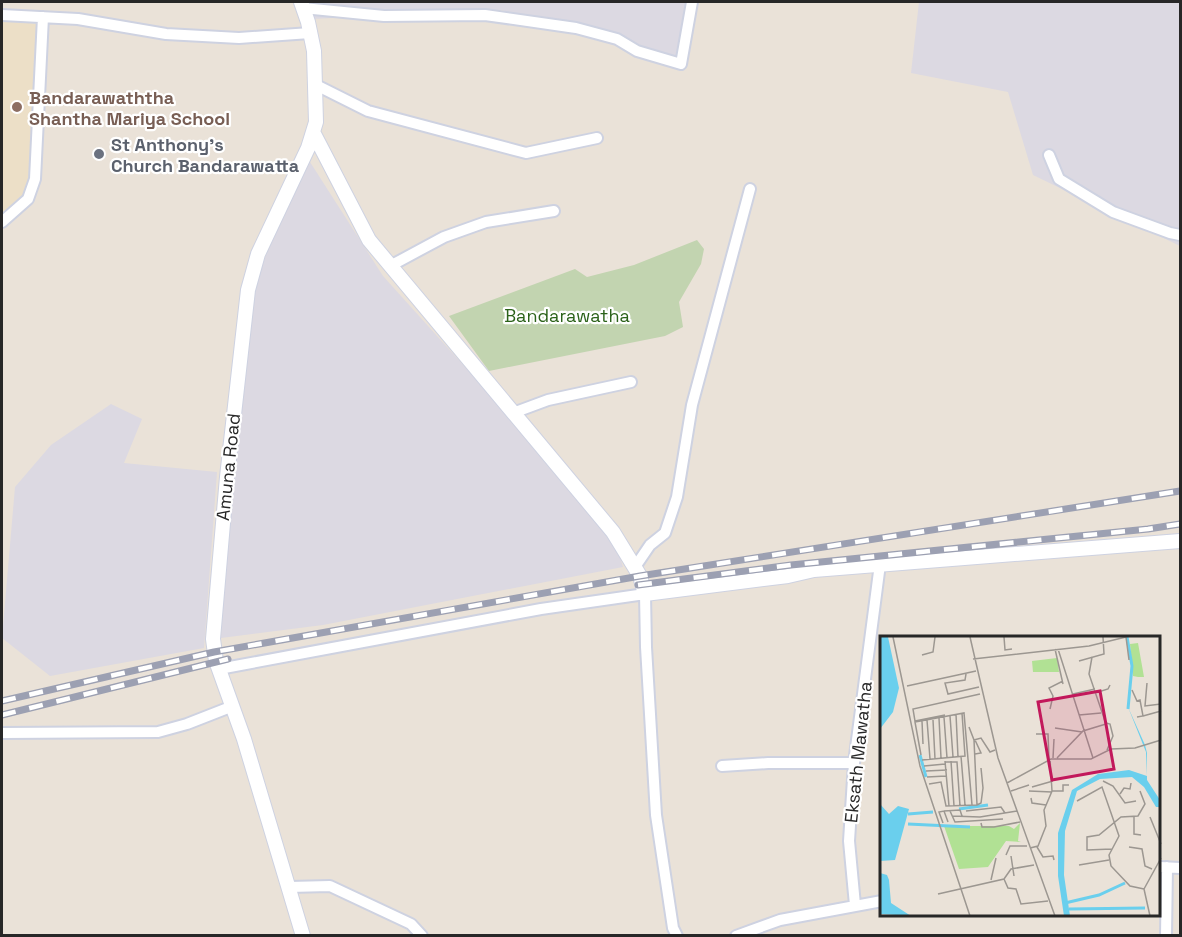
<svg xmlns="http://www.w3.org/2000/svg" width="1182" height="937" viewBox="0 0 1182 937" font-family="'Space Grotesk',sans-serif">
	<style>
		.industrial { fill: #dcd9e2 }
		.education { fill: #ecdfc7 }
		.cemetery { fill: #c2d4b0 }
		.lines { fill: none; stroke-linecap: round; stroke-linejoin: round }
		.minor-casing { stroke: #ced2e1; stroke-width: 14 }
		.tertiary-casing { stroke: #ced2e1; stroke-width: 16 }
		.minor { stroke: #fff; stroke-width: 10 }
		.tertiary { stroke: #fff; stroke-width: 14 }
		.rail-casing { stroke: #9ca0b2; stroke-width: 7 }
		.rail { stroke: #fff; stroke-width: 4.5; stroke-dasharray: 14; stroke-linecap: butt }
		.education-dot { fill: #8d6e63; stroke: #fff; stroke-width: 2 }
		.worship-dot { fill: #6b7280; stroke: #fff; stroke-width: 2 }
		.labels { text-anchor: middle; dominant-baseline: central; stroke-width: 4.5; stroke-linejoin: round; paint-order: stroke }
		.education-label { font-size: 18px; font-weight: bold; fill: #785e54; stroke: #fff; text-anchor: start }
		.worship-label { font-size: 18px; font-weight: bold; fill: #5b616d; stroke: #fff; text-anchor: start }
		.park-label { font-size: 18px; fill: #2b6219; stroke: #fff }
		.street-label { font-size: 18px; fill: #272727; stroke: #fff }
		.inset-river { fill: none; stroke: #6acfed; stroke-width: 3 }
		.inset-road { fill: none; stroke: #9c9791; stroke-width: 1.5 }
		.view { fill: #c2185b; fill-opacity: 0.15; stroke: #c2185b; stroke-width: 3 }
		.inset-edge { fill: none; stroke: #272727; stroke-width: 3 }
	</style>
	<rect width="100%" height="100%" fill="#eae2d8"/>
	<!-- industrial -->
	<path class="industrial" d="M306 2H688L676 58 638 48 623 36 550 26 502 10 312 19Z
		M919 2H1180V246L1033 175 1008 92 911 73Z
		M310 162 383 276 581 496 616 545 623 567 323 625 221 638 229 501 254 290 278 221Z
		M111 404 142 419 124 463 217 472 204 648 50 676 2 638 15 487 51 445Z"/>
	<!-- education -->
	<path class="education" d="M2 19 37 24 28 189 19 205 2 216Z"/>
	<!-- cemetery -->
	<path class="cemetery" d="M697 240 704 249 701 264 679 302 683 327 665 336 489 371 449 316 575 269 587 277 634 265Z"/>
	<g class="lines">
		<defs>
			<path id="minor" d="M303 8 384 16 485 15 576 28 617 39 637 51 681 64 692 2
				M2 15 78 19 166 34 239 38 310 33
				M316 85 368 111 526 153 597 138
				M1049 155 1059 179 1113 212 1170 233 1180 235
				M2 222 28 199 35 179 43 17
				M390 266 444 237 486 222 554 211
				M513 413 548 400 631 382
				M635 567 650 545 665 533 677 497 692 405 750 189
				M219 669 541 609 645 594 646 647 656 815 673 928 677 936
				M2 733 158 732 187 724 233 706
				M722 766 768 763H854
				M1160 867 1180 868
				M289 887 330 886 411 924 422 936
				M855 905 849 841 854 763 880 564
				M736 936 780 920 882 901
				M1166 936 1167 867"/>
			<path id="tertiary" d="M301 2 308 22 314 51 316 122 308 148 258 254 248 290 227 477 213 639 216 661 244 739 303 936
				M314 134 369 240 613 532 640 576 645 594 788 576 814 570 1180 541"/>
		</defs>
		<!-- minor casing -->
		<use href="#minor" class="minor-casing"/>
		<!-- tertiary casing -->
		<use href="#tertiary" class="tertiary-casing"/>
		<!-- minor -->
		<use href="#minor" class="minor"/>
		<!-- tertiary -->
		<use href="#tertiary" class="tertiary"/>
		<defs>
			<path id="rail" d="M638 585 791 565 1148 529 1180 524
				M2 701 214 652 640 576 1180 491
				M2 715 228 659"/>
		</defs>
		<!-- rail casing -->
		<use href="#rail" class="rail-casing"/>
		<!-- rail -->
		<use href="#rail" class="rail"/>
	</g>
	<!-- markers -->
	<circle class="education-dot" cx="17" cy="107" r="6"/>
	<circle class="worship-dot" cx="99" cy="154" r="6"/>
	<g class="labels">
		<!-- education labels -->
		<g class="education-label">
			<text x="29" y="97">Bandarawaththa<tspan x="29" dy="21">Shantha Mariya School</tspan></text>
		</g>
		<!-- worship labels -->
		<g class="worship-label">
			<text x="111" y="144">St Anthony's<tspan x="111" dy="21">Church Bandarawatta</tspan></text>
		</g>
		<!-- park labels -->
		<g class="park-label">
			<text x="567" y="315">Bandarawatha</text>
		</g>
		<!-- street labels -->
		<g class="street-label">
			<text transform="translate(228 467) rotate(-84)">Amuna Road</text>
			<text transform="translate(858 752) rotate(-84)">Eksath Mawatha</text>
		</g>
	</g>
	<!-- overview -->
	<g transform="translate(880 636)">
		<rect width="280" height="280" fill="#eae2d8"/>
		<path d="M258 7 264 41H258L253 40 250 8ZM177 22 179 36H153L152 25ZM140 187 138 205 141 206 126 205 108 231 79 233 64 190H129L134 193Z" fill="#b1e194"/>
		<path d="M0 1H8L19 52 13 76 0 93ZM248 71 265 109 267 117V144L280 164V171H276L264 151 252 141 220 143 197 155 185 195 184 239 190 280H184L178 240V197L192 154 218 138 249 134 267 140 266 116ZM0 168 9 178 18 170 29 173 15 224 0 225ZM0 237 7 239 9 244 11 267 31 280 0 278Z" fill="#6acfed"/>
		<path class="inset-river" d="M247 1 252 30 248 73M40 119 46 141M79 173 108 169M28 178 53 176M28 188 90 191M185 267 219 259 245 247M189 273 265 272"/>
		<path class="inset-road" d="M13 1 40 130 90 280M90 1 118 122 175 280M124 1 125 14 132 13M246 1 249 24M175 13 183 48M178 13 213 122M42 19 53 16 55 1M93 23 209 10 246 1M199 25 224 18 223 1M86 38 85 44 65 47 68 58 99 51M267 47 265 70 281 68M27 50 96 35M252 54 257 65 260 64 263 80 257 81M215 57 228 53 230 49M193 58 215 53M170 73 173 60 169 52 183 45M76 78 78 121M65 79 35 85 33 73 100 58M199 79 221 77M70 80 73 121M263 80 281 75M64 81 67 122M59 82 61 122M47 84 50 123M53 84 55 123M42 85 43 108M226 87 230 88 233 100 227 114M89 91 94 104 97 169M175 92 202 96M156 98H168L169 124M94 104 101 102 110 116 115 114M95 118 101 117 95 104M41 119 35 86 84 77 92 169M81 120 85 169M173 122 174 103M177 122 203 95 226 88 209 38 212 21M42 124 85 120 82 77M65 125 69 170M71 125 74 170M65 126H77L80 170M44 130 65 128M46 135 67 134M47 141 66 140M223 145 233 150 245 167 256 165M127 147 171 123H211L231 113 255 112 281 104M49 148 61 146 66 170 97 169M152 151 173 145M131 155 149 149M149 155 172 156M172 155H183V149H189M240 158 244 152 250 153 251 147M151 162 152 167 166 169M197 165 222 151 239 200 229 219 231 230 250 250 264 253M97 169 101 167 103 152 101 132M64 175 80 174 82 180M70 175 75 186 123 183M86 175 121 171 125 177M72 180 100 181 137 175M254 181V198L261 199M270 181 281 208M63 187 59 176 64 175 68 186M101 187 102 191H114L140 186M157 211 163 221 173 220 174 224M249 211 262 213 265 230 272 233M150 212 158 210 166 190 164 174 172 155 170 123M232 213 207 214V201L219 199 241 181 258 180 265 168 260 155M126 219 130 210H147M131 220 134 240M199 229 229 224M124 243 128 252 136 253 141 268 168 265M111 244 116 222M58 258 124 243 131 233 154 229M270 280 264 253 281 222"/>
		<path class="view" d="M220 55 234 133 172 144 158 66Z"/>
		<rect width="280" height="280" class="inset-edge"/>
	</g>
	<!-- border -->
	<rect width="1182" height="937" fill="none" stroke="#272727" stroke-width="6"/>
</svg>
